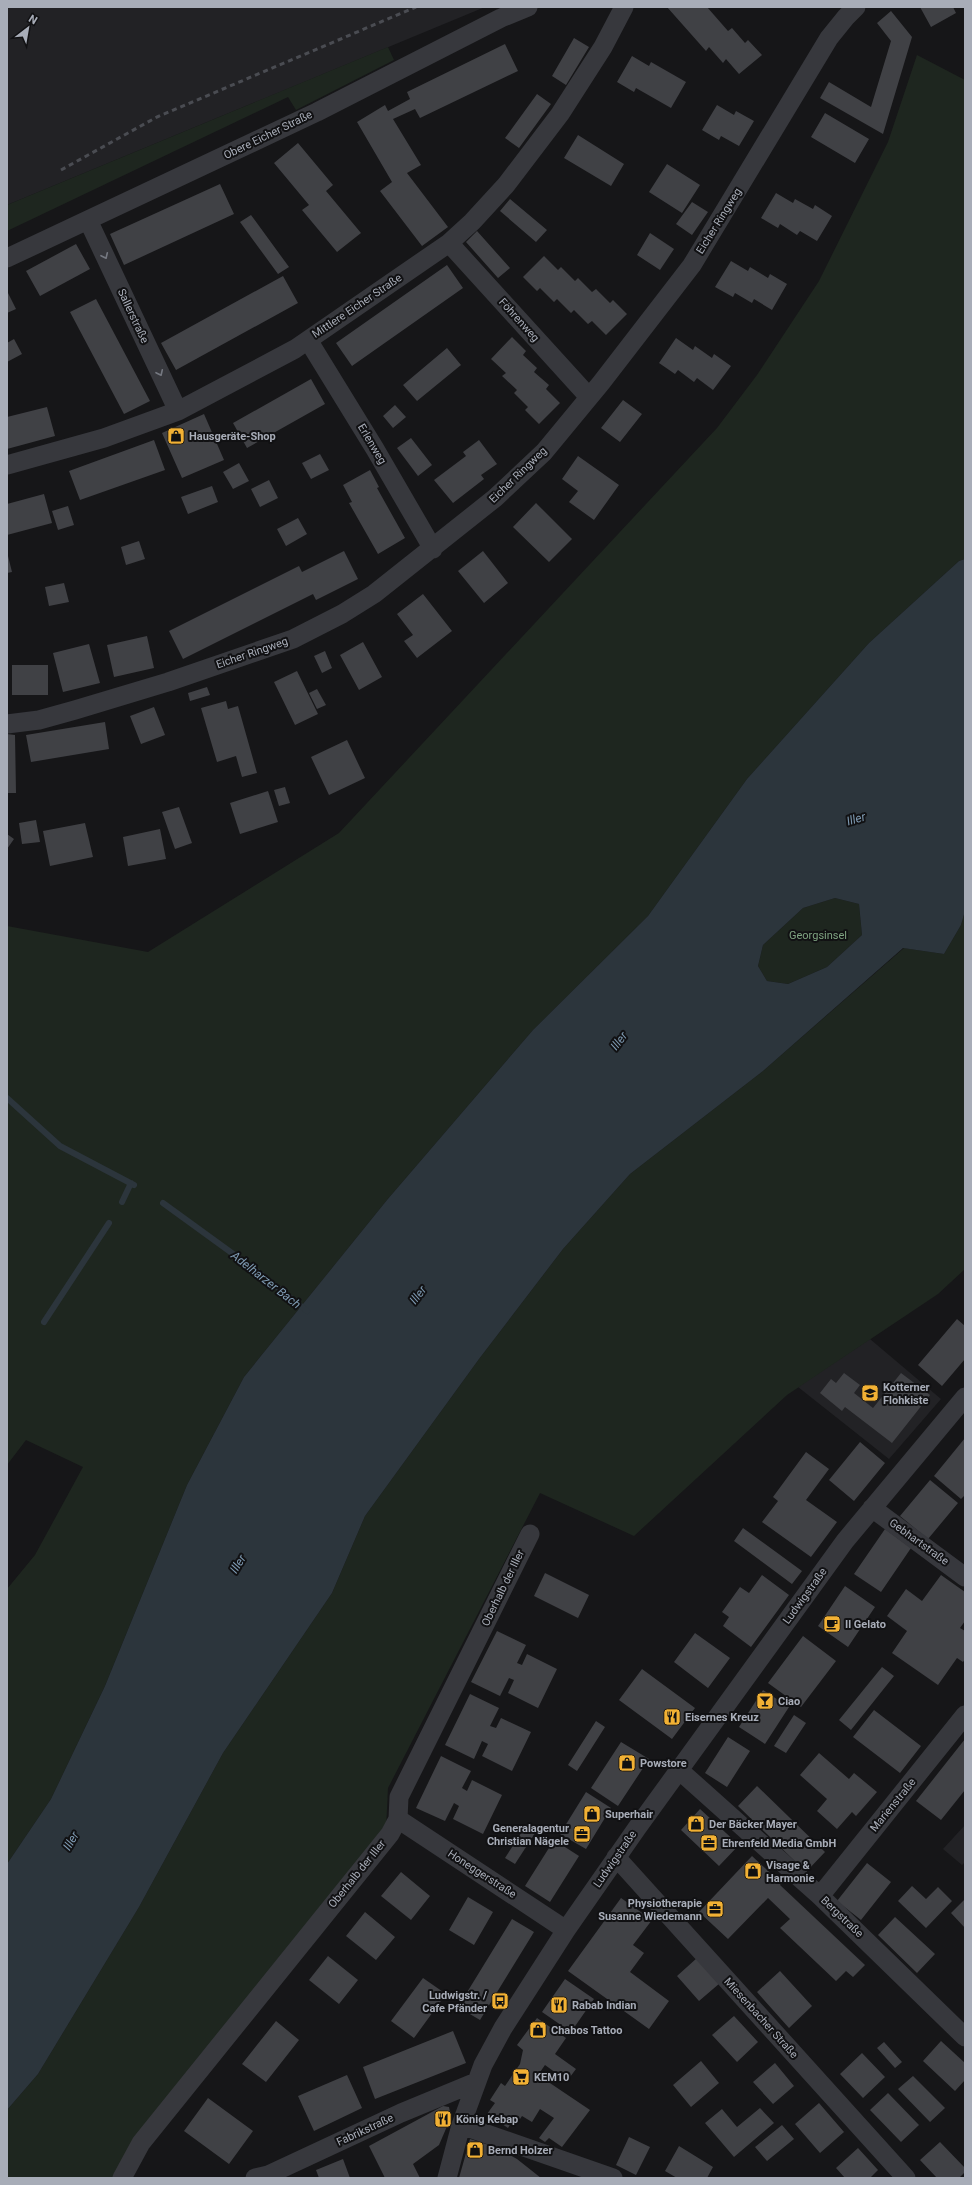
<svg xmlns="http://www.w3.org/2000/svg" width="972" height="2185" viewBox="0 0 972 2185" font-family="Roboto,sans-serif">
	<style>
		.built { fill: #222225 }
		.green { fill: #1e261f }
		.water { fill: #2c353c; fill-rule: evenodd }
		.lines { fill: none; stroke-linecap: round; stroke-linejoin: round }
		.stream { stroke: #2c353c; stroke-width: 6 }
		.building { fill: #404145 }
		.minor { stroke: #37383d; stroke-width: 19 }
		.rail { stroke: #4a4c52; stroke-width: 3; stroke-dasharray: 5 4; stroke-linecap: butt }
		.oneway { stroke: #757881 }
		.labels { text-anchor: middle; dominant-baseline: central; stroke-width: 4; stroke-linejoin: round; paint-order: stroke }
		.street-label { font-size: 11px; fill: #a8adb8; stroke: #111113 }
		.poi-label { font-size: 11px; font-weight: bold; fill: #a8adb8; stroke: #111113; text-anchor: start }
		.park-label { font-size: 11px; fill: #7fa381; stroke: #111113 }
		.water-label { font-size: 12px; font-style: italic; fill: #7f9bb3; stroke: #111113 }
	</style>
	<rect width="100%" height="100%" fill="#161618"/>
	<!-- built -->
	<path class="built" d="M7 7H485L7 205Z
		M870 1339 941 1399 889 1459 798 1387Z
		M965 1825V1862L962 1865 943 1849Z"/>
	<!-- green -->
	<path class="green" d="M388 47 394 60 296 110 288 97 7 231V205Z
		M917 55 965 80V559L959 561 869 643 747 779 648 916 533 1030 387 1200 244 1377 187 1485 105 1686 51 1799 7 1864V1589L35 1555 83 1467 26 1440 7 1465V926L148 952 339 833 717 428 757 375 819 281 888 142Z
		M835 898 859 904 862 935 827 967 788 984 767 981 758 966 763 945 803 908Z
		M965 911V1269L938 1294 787 1395 634 1536 540 1493 388 1788 386 1830 115 2178H7V2110L38 2074 139 1907 223 1753 332 1593 365 1516 479 1359 563 1249 630 1174 763 1071 904 948 944 954 961 925Z"/>
	<!-- water -->
	<path class="water" d="M965 559V911L961 925 944 954 903 948 763 1071 630 1174 563 1249 479 1359 365 1516 332 1593 223 1753 139 1907 38 2074 7 2110V1864L51 1799 105 1686 187 1485 244 1377 387 1200 533 1030 648 916 747 779 869 643 959 561ZM835 898 859 904 862 935 827 967 788 984 767 981 758 966 763 945 803 908Z"/>
	<g class="lines">
		<!-- stream -->
		<path class="stream" d="M7 1098 60 1146 134 1185
			M122 1202 131 1183
			M163 1203 258 1272 307 1311
			M44 1322 109 1223"/>
	</g>
	<!-- building -->
	<path class="building" d="M667 7H707L728 31 732 28 745 43 748 40 762 55 739 74 726 59 723 63 709 47 706 51Z
		M920 7H953L956 13 931 27Z
		M891 11 912 37 883 134 820 98 829 82 871 107 891 41 877 23Z
		M574 38 589 47 566 85 552 76Z
		M505 44 518 71 420 118 415 109 393 119 421 165 407 173 448 227 422 246 380 191 392 182 357 122 385 105 388 111 410 99 407 92Z
		M632 56 649 66 651 62 686 82 671 108 636 88 634 92 617 82Z
		M537 94 551 104 519 148 505 138Z
		M717 105 734 115 736 111 754 121 739 146 721 136 719 140 702 130Z
		M825 113 869 139 855 163 811 137Z
		M578 135 624 164 611 186 564 158Z
		M298 143 333 185 326 191 361 233 337 252 302 210 309 205 274 163Z
		M667 164 700 185 682 213 649 192Z
		M220 184 234 214 124 265 110 234Z
		M776 193 793 203 795 199 813 209 815 205 832 216 817 241 800 231 797 235 780 224 778 228 761 218Z
		M510 199 547 230 536 242 500 211Z
		M692 202 708 212 692 235 676 224Z
		M251 215 289 267 278 274 240 222Z
		M477 231 510 268 498 278 466 242Z
		M650 233 674 249 660 270 637 255Z
		M76 244 90 269 40 296 26 271Z
		M544 256 558 270 561 267 575 281 578 278 592 292 596 289 610 303 613 300 627 314 606 335 592 321 588 324 574 310 571 313 557 299 554 302 540 288 537 291 523 277Z
		M731 261 748 271 750 267 768 278 770 274 787 284 772 310 754 299 752 303 735 293 733 297 715 287Z
		M447 265 463 288 352 366 336 343Z
		M283 276 298 303 176 370 161 343Z
		M7 291 16 309 7 313Z
		M96 299 150 401 124 414 70 312Z
		M512 337 526 351 523 355 537 368 534 372 549 385 546 389 560 403 539 424 525 410 528 407 514 393 517 390 502 376 506 373 491 359Z
		M676 338 693 350 695 346 712 358 714 354 731 366 713 390 697 378 694 382 678 370 675 374 659 363Z
		M14 339 22 354 7 362V343Z
		M447 348 461 365 417 401 403 385Z
		M311 379 325 404 247 448 233 423Z
		M623 400 642 414 620 442 601 428Z
		M395 405 406 417 393 428 383 416Z
		M47 407 55 436 7 449V417Z
		M204 414 224 460 182 478 162 433Z
		M411 438 432 465 418 476 397 448Z
		M154 440 165 470 80 500 69 471Z
		M479 440 497 464 481 475 484 479 453 503 434 480 466 456 463 452Z
		M320 454 329 470 311 479 302 463Z
		M578 456 619 485 594 520 569 502 578 491 562 479Z
		M239 463 249 481 233 489 223 472Z
		M370 470 379 487 377 488 405 538 378 554 349 503 352 502 343 485Z
		M269 480 278 498 260 507 251 489Z
		M212 486 218 502 188 514 181 497Z
		M44 494 52 523 7 535V504Z
		M536 503 572 539 549 562 513 527Z
		M68 506 74 525 58 530 52 511Z
		M298 518 307 534 286 546 277 529Z
		M139 541 145 559 126 565 121 547Z
		M344 551 358 579 316 600 313 594 183 659 169 631 299 566 302 572Z
		M483 551 508 583 484 603 458 571Z
		M7 552 12 572 7 573Z
		M64 583 69 602 49 606 45 587Z
		M423 594 452 631 417 658 404 641 413 635 397 614Z
		M147 636 154 668 114 677 107 645Z
		M363 642 382 677 359 690 340 655Z
		M89 644 100 683 63 692 53 653Z
		M325 651 332 668 322 673 314 656Z
		M12 665H48V695H12Z
		M297 671 318 714 295 725 274 682Z
		M207 687 210 695 190 701 188 693Z
		M317 689 326 705 317 709 309 693Z
		M226 701 228 709 238 706 257 773 242 777 236 756 217 762 201 708Z
		M154 707 165 735 141 744 130 716Z
		M105 722 109 749 31 762 26 735Z
		M7 734 15 735 16 793H7Z
		M347 740 365 778 329 795 311 757Z
		M285 787 290 803 279 806 274 790Z
		M268 791 278 822 240 834 230 803Z
		M179 807 192 843 175 849 162 812Z
		M36 820 40 842 22 844 19 823Z
		M85 823 93 857 50 866 43 831Z
		M160 829 166 859 128 866 123 837Z
		M7 834 14 839 7 849Z
		M957 1319 965 1326V1359L942 1386 918 1365Z
		M844 1373 860 1385 854 1393 873 1408 901 1373 930 1395 892 1443 845 1407 842 1411 820 1393 831 1379 836 1383Z
		M965 1438V1495L961 1499 934 1476Z
		M860 1442 885 1463 854 1501 829 1480Z
		M806 1452 829 1469 806 1500 837 1522 811 1557 762 1522 778 1501 773 1497Z
		M930 1480 958 1503 928 1539 900 1516Z
		M743 1528 802 1571 792 1584 734 1541Z
		M885 1529 911 1548 881 1592 854 1574Z
		M545 1573 589 1595 578 1618 534 1596Z
		M762 1575 789 1595 751 1647 723 1626 729 1617 722 1612 740 1587 749 1593Z
		M941 1575 965 1592V1621L960 1628 965 1631V1659L963 1662 957 1658 938 1685 892 1653 907 1631 887 1616 906 1589 922 1601Z
		M845 1586 875 1607 848 1647 818 1626Z
		M497 1631 526 1645 517 1663 522 1665 527 1654 557 1669 538 1708 508 1693 514 1680 509 1678 500 1696 471 1682Z
		M695 1633 730 1658 708 1688 674 1662Z
		M803 1636 836 1661 801 1707 768 1683Z
		M882 1667 894 1676 851 1730 839 1720Z
		M642 1669 695 1708 672 1739 619 1700Z
		M763 1690 789 1707 765 1744 739 1727Z
		M470 1694 499 1708 490 1726 496 1728 501 1718 531 1732 512 1771 482 1756 488 1744 482 1741 474 1759 445 1745Z
		M874 1710 921 1746 900 1773 853 1737Z
		M794 1715 806 1723 786 1753 774 1746Z
		M596 1721 605 1727 577 1771 568 1765Z
		M728 1737 750 1751 727 1787 705 1773Z
		M965 1739V1790L941 1820 916 1801Z
		M621 1742 649 1759 618 1806 591 1788Z
		M819 1753 849 1779 854 1773 877 1792 856 1816 852 1812 837 1829 817 1811 827 1799 800 1775Z
		M441 1756 471 1771 462 1788 467 1791 472 1780 502 1795 483 1834 453 1819 459 1806 454 1803 445 1821 416 1808Z
		M757 1786 825 1852 806 1872 738 1806Z
		M586 1792 611 1808 586 1849 560 1834Z
		M700 1809 739 1845 719 1866 681 1830Z
		M527 1824 537 1830 515 1864 505 1858Z
		M554 1840 579 1856 550 1902 525 1886Z
		M752 1856 781 1883 780 1885 865 1965 853 1977 846 1971 836 1981 780 1928 790 1919 768 1898 728 1939 699 1912Z
		M867 1863 891 1882 861 1920 837 1901Z
		M401 1872 430 1896 411 1920 381 1896Z
		M912 1886 926 1899 938 1887 952 1901 926 1928 898 1901Z
		M468 1897 493 1912 474 1945 449 1930Z
		M621 1898 652 1920 633 1945 644 1953 630 1972 669 2001 649 2029 568 1971Z
		M965 1899V1928L951 1913Z
		M365 1912 395 1937 376 1960 346 1936Z
		M895 1917 935 1954 917 1973 878 1935Z
		M512 1919 534 1932 480 2020 458 2007Z
		M328 1956 358 1980 339 2004 309 1980Z
		M697 1958 720 1983 699 2001 677 1976Z
		M780 1971 812 2006 789 2028 757 1992Z
		M423 1978 446 1994 414 2038 391 2021Z
		M565 1979 594 1999 571 2032 542 2012Z
		M734 2016 758 2042 737 2062 712 2035Z
		M537 2018 566 2038 555 2054 576 2069 567 2081 545 2065 538 2075 590 2110 562 2147 549 2138 545 2142 539 2138 554 2118 540 2109 532 2122 522 2116 520 2119 515 2116 508 2128 487 2114 495 2103 490 2100 501 2083 505 2086 520 2064 523 2050 517 2045Z
		M276 2021 299 2040 266 2082 242 2064Z
		M453 2031 466 2063 375 2099 363 2067Z
		M941 2041 965 2063V2080L955 2091 923 2061Z
		M884 2042 902 2062 895 2068 877 2048Z
		M862 2053 885 2077 863 2098 840 2074Z
		M701 2061 719 2083 691 2107 673 2085Z
		M775 2063 794 2086 773 2104 753 2082Z
		M347 2075 362 2108 314 2131 298 2096Z
		M913 2076 945 2108 930 2122 898 2089Z
		M888 2093 919 2125 901 2142 870 2110Z
		M208 2098 253 2131 229 2164 184 2131Z
		M819 2103 844 2132 820 2153 795 2124Z
		M443 2106 449 2107 451 2117 439 2145 413 2164 420 2178H385L369 2146Z
		M760 2108 774 2123 734 2157 705 2123 722 2109 737 2127Z
		M782 2125 794 2139 767 2161 755 2147Z
		M629 2137 650 2147 636 2175 616 2165Z
		M470 2139 495 2147 517 2159 541 2178H459Z
		M940 2142 965 2168V2172L959 2178H937L920 2160Z
		M679 2146 713 2167 707 2178H677L665 2171Z
		M858 2148 878 2170 870 2178H845L836 2168Z
		M343 2159 350 2178H319L316 2170Z"/>
	<g class="lines">
		<!-- minor -->
		<path class="minor" d="M88 220 178 411
			M449 243 589 397
			M7 258 317 112 501 18 528 7
			M308 340 375 449 433 549
			M7 465 104 438 178 411 295 349 449 243 472 222 506 185 560 114 603 47 624 7
			M7 724 39 720 75 710 168 682 293 639 342 614 374 594 495 498 544 452 601 383 692 265 829 38 846 17 856 7
			M872 1508 965 1577
			M679 1770 820 1896 965 2037
			M398 1819 566 1930
			M616 1857 906 2178
			M820 1896 965 1715
			M461 2125 613 2178
			M122 2178 141 2143 390 1834 398 1819 399 1797 530 1534
			M255 2178 268 2175 401 2113 476 2082
			M447 2178 461 2125 483 2065 503 2028 566 1930 637 1828 845 1541 965 1397"/>
		<!-- rail -->
		<path class="rail" d="M61 170 157 117 416 7"/>
	</g>
	<!-- one-way arrows -->
	<defs><path id="oneway-chevron" d="M-2-3.5L2.5 0L-2 3.5" fill="none" stroke-width="1.6" stroke-linecap="round" stroke-linejoin="round"/></defs>
	<g class="oneway">
		<use href="#oneway-chevron" transform="translate(105 256) rotate(65)"/>
		<use href="#oneway-chevron" transform="translate(160 373) rotate(65)"/>
	</g>
	<!-- icons -->
	<defs>
		<symbol id="shop-square" viewBox="-11 -11 22 22"><rect x="-9" y="-9" width="18" height="18" rx="4" fill="#f2b134" stroke="#111113"/><path d="M-5-2.5h2.3a2.7 3.5 0 0 1 5.4 0H5L5.5 6h-11ZM-1.5-2.5h3a1.5 2.3 0 0 0-3 0Z" fill="#111"/></symbol>
		<symbol id="school-square" viewBox="-11 -11 22 22"><rect x="-9" y="-9" width="18" height="18" rx="4" fill="#f2b134" stroke="#111113"/><path d="M0-5L7-2L0 1L-7-2ZM-4 1L0 2.5L4 1V4Q0 6-4 4Z" fill="#111"/></symbol>
		<symbol id="cafe-square" viewBox="-11 -11 22 22"><rect x="-9" y="-9" width="18" height="18" rx="4" fill="#f2b134" stroke="#111113"/><path d="M-5.5-4.5H6V0H3Q3 3.5 0 3.5H-2.5Q-5.5 3.5-5.5 0ZM3-3.2v2h1.7v-2ZM-6 4.5H4V6H-6Z" fill="#111"/></symbol>
		<symbol id="bar-square" viewBox="-11 -11 22 22"><rect x="-9" y="-9" width="18" height="18" rx="4" fill="#f2b134" stroke="#111113"/><path d="M-6-5H6L.8 .8V4.5H3.5V6h-7V4.5H-.8V.8Z" fill="#111"/></symbol>
		<symbol id="restaurant-square" viewBox="-11 -11 22 22"><rect x="-9" y="-9" width="18" height="18" rx="4" fill="#f2b134" stroke="#111113"/><path d="M-5-6h1v4h1v-4h1v4h1v-4h1v5L-1.5 .5V6h-2V.5L-5-1ZM5-6V6H3V1.5H1.5Q1.5-4 5-6Z" fill="#111"/></symbol>
		<symbol id="office-square" viewBox="-11 -11 22 22"><rect x="-9" y="-9" width="18" height="18" rx="4" fill="#f2b134" stroke="#111113"/><path d="M-6-3h4V-5.5h4V-3h4V5H-6ZM-1-4.5V-3h2v-1.5ZM-6 0V1H6V0Z" fill="#111"/></symbol>
		<symbol id="bus-square" viewBox="-11 -11 22 22"><rect x="-9" y="-9" width="18" height="18" rx="4" fill="#f2b134" stroke="#111113"/><path d="M-5-6H5V4H4V6H2V4H-2V6H-4V4H-5ZM-3.5-4V0h7V-4ZM-3.5 1.2v1.5H-2V1.2ZM2 1.2v1.5H3.5V1.2Z" fill="#111"/></symbol>
		<symbol id="supermarket-square" viewBox="-11 -11 22 22"><rect x="-9" y="-9" width="18" height="18" rx="4" fill="#f2b134" stroke="#111113"/><path d="M-6-5.5h2.5l.6 2H6L4.5 2H-2.5L-4.4-4H-6ZM-1.5 3.2a1.3 1.3 0 1 0 .1 0ZM3 3.2a1.3 1.3 0 1 0 .1 0Z" fill="#111"/></symbol>
	</defs>
	<g fill-rule="evenodd">
		<use href="#shop-square" x="166" y="426" width="20" height="20"/>
		<use href="#school-square" x="860" y="1383" width="20" height="20"/>
		<use href="#cafe-square" x="822" y="1614" width="20" height="20"/>
		<use href="#bar-square" x="755" y="1691" width="20" height="20"/>
		<use href="#restaurant-square" x="662" y="1707" width="20" height="20"/>
		<use href="#shop-square" x="617" y="1753" width="20" height="20"/>
		<use href="#shop-square" x="582" y="1804" width="20" height="20"/>
		<use href="#shop-square" x="686" y="1814" width="20" height="20"/>
		<use href="#office-square" x="572" y="1824" width="20" height="20"/>
		<use href="#office-square" x="699" y="1833" width="20" height="20"/>
		<use href="#shop-square" x="743" y="1861" width="20" height="20"/>
		<use href="#office-square" x="705" y="1899" width="20" height="20"/>
		<use href="#bus-square" x="490" y="1991" width="20" height="20"/>
		<use href="#restaurant-square" x="549" y="1995" width="20" height="20"/>
		<use href="#shop-square" x="528" y="2020" width="20" height="20"/>
		<use href="#supermarket-square" x="511" y="2067" width="20" height="20"/>
		<use href="#restaurant-square" x="433" y="2109" width="20" height="20"/>
		<use href="#shop-square" x="465" y="2140" width="20" height="20"/>
	</g>
	<g class="labels">
		<!-- street labels -->
		<g class="street-label">
			<text transform="translate(268 135) rotate(-26)">Obere Eicher Straße</text>
			<text transform="translate(719 221) rotate(-58)">Eicher Ringweg</text>
			<text transform="translate(357 306) rotate(-34)">Mittlere Eicher Straße</text>
			<text transform="translate(133 316) rotate(65)">Sallerstraße</text>
			<text transform="translate(519 320) rotate(48)">Föhrenweg</text>
			<text transform="translate(372 444) rotate(59)">Erlenweg</text>
			<text transform="translate(518 475) rotate(-44)">Eicher Ringweg</text>
			<text transform="translate(252 653) rotate(-19)">Eicher Ringweg</text>
			<text transform="translate(919 1542) rotate(36)">Gebhartstraße</text>
			<text transform="translate(503 1588) rotate(-64)">Oberhalb der Iller</text>
			<text transform="translate(805 1596) rotate(-54)">Ludwigstraße</text>
			<text transform="translate(893 1805) rotate(-51)">Marienstraße</text>
			<text transform="translate(615 1859) rotate(-55)">Ludwigstraße</text>
			<text transform="translate(357 1874) rotate(-51)">Oberhalb der Iller</text>
			<text transform="translate(482 1874) rotate(33)">Honeggerstraße</text>
			<text transform="translate(842 1917) rotate(44)">Bergstraße</text>
			<text transform="translate(761 2018) rotate(48)">Miesenbacher Straße</text>
			<text transform="translate(365 2130) rotate(-25)">Fabrikstraße</text>
		</g>
		<!-- poi labels -->
		<g class="poi-label">
			<text x="189" y="436">Hausgeräte-Shop</text>
			<text x="883" y="1387">Kotterner<tspan x="883" dy="13">Flohkiste</tspan></text>
			<text x="845" y="1624">Il Gelato</text>
			<text x="778" y="1701">Ciao</text>
			<text x="685" y="1717">Eisernes Kreuz</text>
			<text x="640" y="1763">Powstore</text>
			<text x="605" y="1814">Superhair</text>
			<text x="709" y="1824">Der Bäcker Mayer</text>
			<text x="569" y="1828" text-anchor="end">Generalagentur<tspan x="569" dy="13">Christian Nägele</tspan></text>
			<text x="722" y="1843">Ehrenfeld Media GmbH</text>
			<text x="766" y="1865">Visage &amp;<tspan x="766" dy="13">Harmonie</tspan></text>
			<text x="702" y="1903" text-anchor="end">Physiotherapie<tspan x="702" dy="13">Susanne Wiedemann</tspan></text>
			<text x="487" y="1995" text-anchor="end">Ludwigstr. /<tspan x="487" dy="13">Cafe Pfänder</tspan></text>
			<text x="572" y="2005">Rabab Indian</text>
			<text x="551" y="2030">Chabos Tattoo</text>
			<text x="534" y="2077">KEM10</text>
			<text x="456" y="2119">König Kebap</text>
			<text x="488" y="2150">Bernd Holzer</text>
		</g>
		<!-- park labels -->
		<g class="park-label">
			<text x="818" y="935">Georgsinsel</text>
		</g>
		<!-- water labels -->
		<g class="water-label">
			<text transform="translate(856 819) rotate(-16)">Iller</text>
			<text transform="translate(619 1041) rotate(-52)">Iller</text>
			<text transform="translate(266 1280) rotate(38)">Adelharzer Bach</text>
			<text transform="translate(418 1295) rotate(-52)">Iller</text>
			<text transform="translate(238 1564) rotate(-58)">Iller</text>
			<text transform="translate(71 1841) rotate(-59)">Iller</text>
		</g>
	</g>
	<!-- border -->
	<rect width="972" height="2185" fill="none" stroke="#a8adb8" stroke-width="16"/>
	<!-- north arrow -->
	<g transform="translate(28 28) rotate(31)" stroke="#111113" stroke-width="3" paint-order="stroke">
	<path d="M0-3L7 15L0 10L-7 15Z" fill="#a8adb8"/>
	<text y="-6" font-size="11" font-weight="bold" text-anchor="middle" fill="#a8adb8">N</text>
	</g>
</svg>
